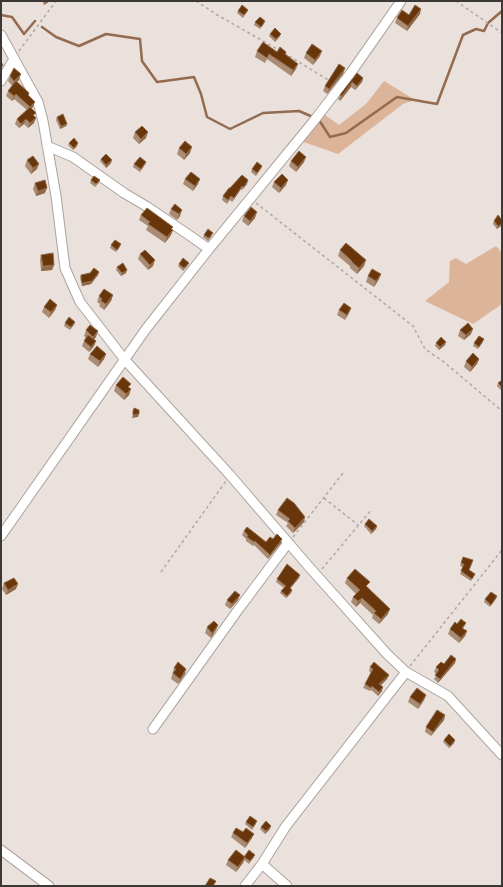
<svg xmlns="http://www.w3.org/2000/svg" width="503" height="887" viewBox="0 0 503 887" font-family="Signika,sans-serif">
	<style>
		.green { fill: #dbb499 }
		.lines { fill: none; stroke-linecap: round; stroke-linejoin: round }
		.stream { stroke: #946b4e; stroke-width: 2.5 }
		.minor-casing { stroke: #aca49f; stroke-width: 11 }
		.path { stroke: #afa8a4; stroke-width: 1.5; stroke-dasharray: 3 3; stroke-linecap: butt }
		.minor { stroke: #fff; stroke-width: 9 }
		.wall { fill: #a98c73 }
		.shaded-wall { fill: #8f6949 }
		.building { fill: #68360a; stroke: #8f6949 }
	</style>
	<rect width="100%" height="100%" fill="#eae1dc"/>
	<!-- green -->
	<path class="green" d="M384 81 415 100 403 104 338 154 298 140 321 112 339 125 366 104Z
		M496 246 502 253V304L473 324 425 301 449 282 450 261 456 258 466 264Z"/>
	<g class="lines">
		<!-- stream -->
		<path class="stream" d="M1 15 12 17 24 34 35 21
			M42 27 56 37 79 46 106 34 140 39 142 61 157 82 194 77 201 94 207 117 230 129 263 113 299 111 313 117
			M319 120 330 137 346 133 397 97 437 104 463 35 476 29 484 31 488 23 502 11"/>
		<defs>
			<path id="minor" d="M1 35 38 102 43 121 56 196 65 268 80 302 125 360 230 475 310 568 387 654 406 672 448 696 502 755
				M1 81 14 59
				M47 146 73 157 124 193 146 206 186 233 209 249
				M1 536 146 329 209 249 313 122 350 74 401 1
				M153 729 238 610 288 543
				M1 850 49 886
				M262 864 287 886
				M245 886 262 864 286 826 406 672"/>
		</defs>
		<!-- minor casing -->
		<use href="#minor" class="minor-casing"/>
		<!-- path -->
		<path class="path" d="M196 1 219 16 279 50
			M456 1 502 33
			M19 51 56 1
			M284 53 330 81
			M256 203 413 326 425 349 444 362 502 411
			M324 498 358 525
			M293 537 343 473
			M322 569 372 509
			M161 572 226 481
			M410 666 502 550"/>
		<!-- minor -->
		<use href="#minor" class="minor"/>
	</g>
	<!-- wall -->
	<path class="wall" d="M42 1H50L44 5Z
		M248 10 247 12 243 18 237 13 238 11Z
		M420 14 407 31 395 23 397 18 409 15Z
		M265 21 264 24 260 29 254 25 255 22Z
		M270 34 280 36 275 42 269 36Z
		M257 51 277 52 285 54 296 69 291 76 267 59 265 63 255 57Z
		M306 53 320 56 313 65 304 58Z
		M345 68 343 74 327 94 323 91 325 86Z
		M357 73 363 78 362 82 355 90 351 87 340 101 338 99 340 95Z
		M10 76 19 80 17 82 29 93 28 96 33 107 32 108 34 116V123L28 128 24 124 19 128 15 124 17 119 27 110 14 99 12 101 6 96 8 91 12 86 8 81Z
		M57 117 67 124 66 126 60 129 56 120Z
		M135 132 146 138 139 144 133 138Z
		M69 143 77 146 73 150 68 145Z
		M179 148 190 153 184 160 177 154Z
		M101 159 111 163 106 168 100 161Z
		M27 160 37 169 31 174 25 166Z
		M291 161 304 162 296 172 289 166Z
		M146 162 145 165 140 172 133 167 134 164Z
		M262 166 261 169 256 176 251 172 252 169Z
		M185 179 198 184 193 191 183 184Z
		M91 180H100L99 183 95 187 90 183Z
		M274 182 286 185 279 193 272 187Z
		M35 183 45 193 36 196 33 189Z
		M247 184 242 190 241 189 232 202 230 200 227 204 222 200 223 196 230 188Z
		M175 204 180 216 177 220 169 214 171 209Z
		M141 215 172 229 171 235 165 243 146 230 148 226 139 220Z
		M244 216 255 218 248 226 242 221Z
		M502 220V225L497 229 493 224 494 221Z
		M204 235 212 236 208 241 203 237Z
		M111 245 120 247 116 252 110 248Z
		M340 250 364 266 357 274 350 268V266L338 256Z
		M140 254 153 266 148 270 138 259Z
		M41 255 54 265 52 270 41 271 40 260Z
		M189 263 188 266 183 271 178 266 179 264Z
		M117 267 127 270 126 273 121 276 116 270Z
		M99 272 98 275 91 284 82 286 80 278 81 275Z
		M381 274 379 279 374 287 366 282 368 276Z
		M113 295 111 301 104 310 99 306 100 304 97 302 99 296Z
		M57 305 55 310 49 318 42 312 44 307Z
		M339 310 349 313 345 320 337 315Z
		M75 322 74 325 70 330 64 326 65 323Z
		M86 330 96 337 94 339 96 341 94 346 89 352 82 346 84 341 86 338 84 336Z
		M460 330 471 334 464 340 458 336Z
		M483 342 478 349 473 346 474 343Z
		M436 343 445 345 439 350 435 346Z
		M90 354H106L104 359 98 367 88 359Z
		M479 359 477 364 470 372 464 367 466 361Z
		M502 380V391L497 386 498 383Z
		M116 385 129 388 131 389 129 395 124 400 114 391Z
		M278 510 304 522 293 533 286 526 288 523 276 515Z
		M365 524 377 526 376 529 371 534 364 526Z
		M244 531 266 542 273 539 281 543 268 559 254 545 253 546 246 541V539L242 535Z
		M463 557 469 570 475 574 474 576 471 581 460 574 463 567 460 566Z
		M299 578 290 588 292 590 291 593 286 598 280 593 281 591 284 588 276 582 277 579Z
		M347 578 368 587 388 614 379 624 372 618 373 615 360 603 356 607 351 602 353 597 356 594 345 583Z
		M4 583 16 589 6 595 2 589Z
		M240 595 238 600 230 609 225 605 227 600Z
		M497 596 496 599 490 607 484 602 485 599Z
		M466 623 463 629 467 631 465 636 459 643 448 634 450 629 457 624Z
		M218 625 216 630 211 638 205 633 207 627Z
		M456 659 455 663 438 683 434 679 437 674 434 672 436 667Z
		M370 667 389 675 387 679 381 685 382 691 378 696 371 690 370 691 363 688 365 684 371 673 369 671Z
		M174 668 185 674 178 684 171 679Z
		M426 695 424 700 418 709 408 702 410 697Z
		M445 715 444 720 431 736 425 732 426 727Z
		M444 740 454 743 449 748 443 742Z
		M246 822 256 824 252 830 245 824Z
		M261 827 270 829 265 834 260 829Z
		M233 833 252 838 245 848 231 837Z
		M244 857H254L249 864 244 860 243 863 236 872 226 865 228 860Z"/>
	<!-- shaded-wall -->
	<path class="shaded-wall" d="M46 1H50L44 5Z
		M421 9 420 14 407 31 408 26Z
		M281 34 280 36 275 42 276 39Z
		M322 51 320 56 313 65 315 60Z
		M298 64 296 69 291 76 293 70Z
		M345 68 343 74 327 94 329 89Z
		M21 74 19 80 12 86 14 81Z
		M363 78 362 82 355 90 357 86Z
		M352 82 351 87 340 101 342 96Z
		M16 94 14 99 12 101 14 96Z
		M35 102 33 107 28 112 30 107Z
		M36 118 34 123 28 128 30 123Z
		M26 119 24 124 19 128 21 124Z
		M67 124 66 126 60 129 61 126Z
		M148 132 146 138 139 144 141 139Z
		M78 143 77 146 73 150 74 148Z
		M192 147 190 153 184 160 186 154Z
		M306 157 304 162 296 172 298 167Z
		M112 160 111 163 106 168V165Z
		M39 164 37 169 31 174 33 168Z
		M200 179 198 184 193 191 195 186Z
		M248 180 247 184 242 190 244 187Z
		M288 180 286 185 279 193 281 188Z
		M242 186 241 189 232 202 234 198Z
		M47 188 45 193 36 196 38 191Z
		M182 210 180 216 177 220 179 214Z
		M257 212 255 218 248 226 250 221Z
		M502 224V225L497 229 498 226Z
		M173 230 171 235 165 243 167 237Z
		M155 260 153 266 148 270 150 265Z
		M366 260 364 266 357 274 359 268Z
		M54 265 52 270 41 271 43 266Z
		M127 270 126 273 121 276 122 273Z
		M99 272 98 275 91 284 82 286V283Z
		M381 274 379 279 374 287 376 281Z
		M113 295 111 301 104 310 106 304Z
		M57 305 55 310 49 318 51 312Z
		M351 308 349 313 345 320 347 315Z
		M473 329 471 334 464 340 466 335Z
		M98 331 96 337 91 342 93 337Z
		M96 341 94 346 89 352 91 347Z
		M446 342 445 345 439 350 440 347Z
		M106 354 104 359 98 367 100 361Z
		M479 359 477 364 470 372 472 367Z
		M131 389 129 395 124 400 126 394Z
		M139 414 138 417 132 418 133 415Z
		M305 517 304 522 293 533 295 528Z
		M377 526 376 529 371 534 372 531Z
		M282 539 281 543 268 559 270 555Z
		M300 575 299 578 289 590 290 588Z
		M18 584 16 589 6 595 8 590Z
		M292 590 291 593 286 598 287 596Z
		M240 595 238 600 230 609 232 604Z
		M362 598 360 603 356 607 358 601Z
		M390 609 388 614 379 624 381 619Z
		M218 625 216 630 211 638 212 633Z
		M467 631 465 636 459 643 461 638Z
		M456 659 455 663 438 683 440 679Z
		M186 669 185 674 178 684 180 679Z
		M389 675 387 679 378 688 379 684Z
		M383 687 382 691 378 696 379 692Z
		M426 695 424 700 418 709 420 704Z
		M445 715 444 720 431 736 433 732Z
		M455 740 454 743 449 748 450 746Z
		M271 826 270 829 265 834 266 831Z
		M254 834 252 838 245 848 247 843Z
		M245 857 243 863 236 872 238 867Z"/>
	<!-- building -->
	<path class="building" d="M242 5 248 10 244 15 238 11Z
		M415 5 421 9 408 26 397 18 402 10 409 15Z
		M260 17 265 21 261 27 255 22Z
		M275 28 281 34 276 39 270 34Z
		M263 42 277 52 280 47 286 52 285 54 298 64 293 70 269 54 267 58 257 51Z
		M312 44 322 51 315 60 306 53Z
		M1 62 3 65 1 68Z
		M339 64 345 68 329 89 325 86Z
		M14 68 21 74 14 81 10 76Z
		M357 73 363 78 357 86 352 82 342 96 340 95Z
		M16 81 29 93 28 95 35 102 30 107 16 94 14 96 8 91Z
		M30 107 36 113 33 115 36 118 30 123 26 119 21 124 17 119Z
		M63 114 67 124 61 126 57 117Z
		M142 126 148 132 141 139 135 132Z
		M74 138 78 143 74 148 69 143Z
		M185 141 192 147 186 154 179 148Z
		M299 151 306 157 298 167 291 161Z
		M106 154 112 160 106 165 101 159Z
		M33 156 39 164 33 168 27 160Z
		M140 157 146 162 141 169 134 164Z
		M257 162 262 166 257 173 252 169Z
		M191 172 200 179 195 186 185 179Z
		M282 174 288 180 281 188 274 182Z
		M242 175 248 180 244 187 242 186 234 198 231 196 228 200 223 196 229 188H230Z
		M94 176 100 180 96 184 91 180Z
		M45 180 47 188 38 191 35 183Z
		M175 204 182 210 179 214 171 209Z
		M251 207 257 212 250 221 244 216Z
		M147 208 173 227 171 229 173 230 167 237 148 224 150 222 141 215Z
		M498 215 502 220V224L498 226 494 221Z
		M208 229 213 233 209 238 204 235Z
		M115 240 121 244 117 250 111 245Z
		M346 243 366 260 359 268 352 262V261L340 250Z
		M145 250 155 260 150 265 140 254Z
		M53 253 54 265 43 266 41 255Z
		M183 258 189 263 184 268 179 264Z
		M123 263 127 270 122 273 117 267Z
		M94 268 99 272 92 281 82 283 81 275 90 273Z
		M372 269 381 274 376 281 368 276Z
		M104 289 113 295 106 304 101 301 102 299 99 296Z
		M50 299 57 305 51 312 44 307Z
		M344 303 351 308 347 315 339 310Z
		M69 317 75 322 71 327 65 323Z
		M468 323 473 329 466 335 460 330Z
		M90 325 98 331 93 337 86 330Z
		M88 335 96 341 91 347 84 341Z
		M479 336 484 339 479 347 474 343Z
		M441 337 446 342 440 347 436 343Z
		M97 346 106 354 100 361 90 354Z
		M473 353 479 359 472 367 466 361Z
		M123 377 131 384 128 387 131 389 126 394 116 385Z
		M502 380V387L498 383Z
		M134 408 139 410V414L133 415V411Z
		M287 498 294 503 305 517 295 528 288 521 290 519 278 510Z
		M369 519 377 526 372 531 365 524Z
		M247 527 266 542 270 537 273 539 277 534 282 539 270 555 255 541 254 542 247 537 248 535 244 531Z
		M463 557 473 560 469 570 475 574 472 579 461 571 464 564 461 563Z
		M287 564 300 575 290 588 292 590 287 596 281 591 286 586 277 579Z
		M355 569 370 582 366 586 390 609 381 619 374 613 376 611 362 598 358 601 353 597 360 590 347 578Z
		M14 578 18 584 8 590 4 583Z
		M235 591 240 595 232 604 227 600Z
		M491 592 497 596 491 605 485 599Z
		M461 619 466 623 462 628 467 631 461 638 450 629 455 622 457 624Z
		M214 621 218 625 212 633 207 627Z
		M451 655 456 659 440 679 435 675 439 670 436 667 441 662 444 664Z
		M178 662 186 669 180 679 173 673 176 669 174 668Z
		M374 662 389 675 379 684 383 687 379 692 372 686 371 688 365 684 373 669 370 667Z
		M417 688 426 695 420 704 410 697Z
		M437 710 445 715 433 732 426 727Z
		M449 734 455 740 450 746 444 740Z
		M250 816 257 821 253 827 246 822Z
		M266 821 271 826 266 831 261 827Z
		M236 828 243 832 246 828 254 834 247 843 233 833Z
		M236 850 245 857 238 867 228 860Z
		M249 850 255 855 250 861 244 857Z
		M210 878 216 881 213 886H205Z"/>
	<!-- border -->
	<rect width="503" height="887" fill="none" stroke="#3b3836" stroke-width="4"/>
</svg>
